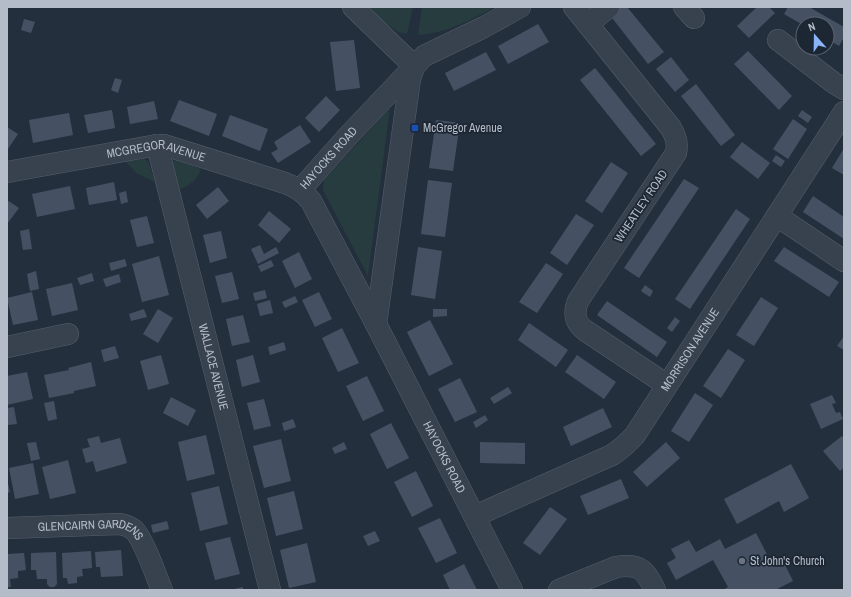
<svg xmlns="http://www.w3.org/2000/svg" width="851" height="597" viewBox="0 0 851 597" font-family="'Archivo Narrow',sans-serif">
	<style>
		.green { fill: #263c3f }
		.building { fill: #455162 }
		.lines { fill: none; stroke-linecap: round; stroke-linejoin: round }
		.minor-casing { stroke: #565f6c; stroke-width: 22 }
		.minor { stroke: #38414e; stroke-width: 21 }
		.transit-dot { fill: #1a4fb4; stroke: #1d2633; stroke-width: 1.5 }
		.worship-dot { fill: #6b7280; stroke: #1d2633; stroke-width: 1.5 }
		.labels { text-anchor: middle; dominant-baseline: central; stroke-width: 3.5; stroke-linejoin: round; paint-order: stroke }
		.poi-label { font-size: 12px; fill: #b4bcc9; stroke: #1d2633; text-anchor: start }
		.street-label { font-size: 12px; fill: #b4bcc9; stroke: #1d2633 }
	</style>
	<rect width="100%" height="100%" fill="#242f3e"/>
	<!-- green -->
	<path class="green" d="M367 7H413L407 34 398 32 384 22Z
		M422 7H495C468 21 448 33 418 35Z
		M390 108 368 276 323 190 324 180Z
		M144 159 148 161 155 182 136 173 125 161Z
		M177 160 201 169C198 178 190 186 180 189L178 188 171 164 173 161Z"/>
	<!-- building -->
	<path class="building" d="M617 7H627L664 52 648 64 609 14Z
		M757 7H769L775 13 749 38 737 26Z
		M788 7H809L844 27V37L839 46 827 39V24H803V25L784 14Z
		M24 19 35 22 31 33 21 30Z
		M538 24 549 42 508 64 498 46Z
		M354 40 360 88 336 91 330 42Z
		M748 51 792 96 779 110 734 64Z
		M486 52 496 70 454 91 445 73Z
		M671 57 689 80 675 92 656 69Z
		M595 68 656 144 641 156 580 80Z
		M115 78 122 80 118 93 111 90Z
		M696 84 735 135 721 146 681 96Z
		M326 96 340 110 319 132 305 118Z
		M179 100 217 114 209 136 170 121Z
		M154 101 158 119 130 124 127 107Z
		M112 110 115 128 88 133 84 115Z
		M802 110 812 117 808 123 798 116Z
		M69 113 73 135 33 143 29 120Z
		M230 115 268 129 260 151 222 136Z
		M793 119 807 129 788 159 773 149Z
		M436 120 460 123 453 171 429 168Z
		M300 125 311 142 278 163 271 153 278 149 274 142Z
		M7 127 18 134 8 149 7 148Z
		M742 142 770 163 758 179 730 157Z
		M844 148V175L832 168Z
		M776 155 785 161 781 167 772 161Z
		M611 162 628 173 602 213 585 201Z
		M684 179 699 188 639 278 624 268Z
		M428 180 452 183 445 237 421 234Z
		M114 182 117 200 89 205 86 188Z
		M70 186 75 209 37 217 32 194Z
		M218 187 229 201 207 219 196 205Z
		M126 191 128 202 121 204 119 193Z
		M813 196 844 217V239L803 212Z
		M7 200 19 208 7 224Z
		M736 209 750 219 690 309 675 299Z
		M269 211 291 229 279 243 258 225Z
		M576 214 594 225 567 265 550 253Z
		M147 216 154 243 137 247 130 220Z
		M29 229 32 249 23 250 20 231Z
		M221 231 227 258 210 263 203 235Z
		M260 245 264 254 276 247 279 253 258 264 251 249Z
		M418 247 442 251 435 299 411 295Z
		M784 247 839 282 829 297 774 261Z
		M299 252 312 279 295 288 282 261Z
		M159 256 169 295 142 302 132 264Z
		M125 259 127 266 111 271 109 263Z
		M271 260 274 266 261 272 258 266Z
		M546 263 563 274 537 313 519 302Z
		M36 271 39 289 30 291 27 274Z
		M232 272 239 299 222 303 215 276Z
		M92 273 94 281 80 285 77 278Z
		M119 274 121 282 106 287 103 279Z
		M72 283 78 310 52 316 46 289Z
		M645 285 653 291 650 297 641 291Z
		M265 290 267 298 255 301 253 293Z
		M32 292 38 320 13 325 7 298Z
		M319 292 332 319 315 327 302 300Z
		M295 296 298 302 285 308 282 302Z
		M761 297 778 308 754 346 736 335Z
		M270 300 273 313 260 316 257 304Z
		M607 301 667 342 657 357 597 315Z
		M144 309 147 317 131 321 129 314Z
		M158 309 173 318 158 343 143 334Z
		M433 309H447V316L433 317Z
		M243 315 250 342 232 346 226 319Z
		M675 317 680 321 672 332 667 328Z
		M430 320 453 364 429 376 407 332Z
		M529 323 568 350 556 367 518 340Z
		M342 328 359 363 338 372 322 338Z
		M844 336V350L837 346Z
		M284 342 286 350 270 355 268 347Z
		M115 346 119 358 104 362 101 350Z
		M728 349 745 360 721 398 703 386Z
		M161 355 169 384 148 390 140 361Z
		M253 355 260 382 242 387 236 360Z
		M577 355 616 382 604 399 565 372Z
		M91 362 96 386 74 391V393L49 398 44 375 69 370 68 368Z
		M27 372 33 399 7 405V376Z
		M367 376 384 411 363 421 346 386Z
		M460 378 477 412 455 422 438 389Z
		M508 387 512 393 494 404 490 398Z
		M695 393 713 405 689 442 671 431Z
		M832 395 836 403 832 404 836 413 840 412 843 419 821 429 810 404Z
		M171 397 196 410 188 426 163 413Z
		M264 399 271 426 254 430 247 403Z
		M54 401 57 419 48 421 44 403Z
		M14 407 17 424 8 425 7 408Z
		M603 408 612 427 571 446 563 427Z
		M485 415 488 420 476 428 473 422Z
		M293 419 296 427 284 431 282 423Z
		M391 423 409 458 387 469 370 434Z
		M206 435 215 474 187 481 178 442Z
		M99 436 101 443 120 438 127 463 96 472 93 461 86 463 82 449 90 447 87 439Z
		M842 436 844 439V468L840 471 823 451Z
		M281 439 291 481 264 488 253 446Z
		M36 442 40 459 31 461 27 443Z
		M344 442 347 449 335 454 332 448Z
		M480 442 525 443V464L480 463Z
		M666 442 680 458 647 487 633 472Z
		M68 460 76 493 50 499 42 467Z
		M33 463 39 494 15 499 9 468Z
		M791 464 809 498 784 512 779 501 737 524 724 499Z
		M416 471 433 506 412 517 394 482Z
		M7 479 10 492 7 493Z
		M621 479 629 498 588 515 580 496Z
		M219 486 228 524 200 531 191 493Z
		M294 491 303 529 276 536 267 498Z
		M550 507 567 519 540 555 523 543Z
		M440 518 457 553 436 563 418 528Z
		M167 521 169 529 153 533 151 525Z
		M375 531 380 541 368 546 363 536Z
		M756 533 772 564 782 559 793 581 775 590H723L728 587 713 560 676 580 667 563 676 558 671 549 689 540 696 552 720 539 725 549Z
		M230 537 240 574 215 580 205 543Z
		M307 543 316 582 289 588 280 550Z
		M121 550 123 576 101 577 100 567H96L95 552Z
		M91 551 92 568 82 569 83 576 77 577V583L68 584 67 578H63L62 553Z
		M56 552 57 584 54 587H50L47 584V579H37L36 570H31V553Z
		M24 553 26 570 18 571V578L10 579 11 587H7V554Z
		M464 564 477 590H450L443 575Z
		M243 587V590H234V589Z"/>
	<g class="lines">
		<defs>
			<g id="minor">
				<path d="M353 7 414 66"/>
				<path d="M574 7 671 128C676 137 678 143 676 153L578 301C573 314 575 323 586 331L667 385"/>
				<path d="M684 7 694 18"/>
				<path d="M588 24 609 7"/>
				<path d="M778 40 834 83 844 89"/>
				<path id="s1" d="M157 145 270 590"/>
				<path id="s2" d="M7 172 157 145H164L285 183C296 187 304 192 311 201L376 324 512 590"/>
				<path id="s3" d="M300 190 349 135 424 56 484 27 520 7"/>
				<path d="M777 216 844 261"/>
				<path d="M376 324 410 79 414 67"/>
				<path d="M7 347 68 334"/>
				<path id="s4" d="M475 516 612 455C621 449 628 443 635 435L844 112"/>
				<path id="s5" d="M7 528 120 524C125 525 130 527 134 530 144 540 156 576 162 590"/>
				<path d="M559 590 616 567C640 563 645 570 655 590"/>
			</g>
		</defs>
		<!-- minor casing -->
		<use href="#minor" class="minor-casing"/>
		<!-- minor -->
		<use href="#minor" class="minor"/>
	</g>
	<!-- markers -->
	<rect class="transit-dot" x="411" y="124" width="8" height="8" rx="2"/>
	<circle class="worship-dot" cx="742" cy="561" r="4"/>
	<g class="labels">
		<!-- poi labels -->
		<g class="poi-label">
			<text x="423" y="128">McGregor Avenue</text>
			<text x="750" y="561">St John's Church</text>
		</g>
		<!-- street labels -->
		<g class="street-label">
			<text stroke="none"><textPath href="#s2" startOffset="152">MCGREGOR AVENUE</textPath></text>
			<text stroke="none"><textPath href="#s3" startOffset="43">HAYOCKS ROAD</textPath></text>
			<text transform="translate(641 206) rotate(-56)">WHEATLEY ROAD</text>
			<text stroke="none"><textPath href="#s4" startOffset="282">MORRISON AVENUE</textPath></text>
			<text stroke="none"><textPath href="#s1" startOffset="229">WALLACE AVENUE</textPath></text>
			<text stroke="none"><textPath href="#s2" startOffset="607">HAYOCKS ROAD</textPath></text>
			<text stroke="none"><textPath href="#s5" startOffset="85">GLENCAIRN GARDENS</textPath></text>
		</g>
	</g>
	<!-- border -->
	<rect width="851" height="597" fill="none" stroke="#b4bcc9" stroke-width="16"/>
	<!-- north arrow -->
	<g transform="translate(815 36) rotate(340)"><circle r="19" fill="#1d2633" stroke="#59626f"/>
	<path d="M0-3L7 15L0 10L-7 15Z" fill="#8ab4f8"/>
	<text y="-6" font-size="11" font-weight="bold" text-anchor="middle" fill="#b4bcc9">N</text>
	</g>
</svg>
